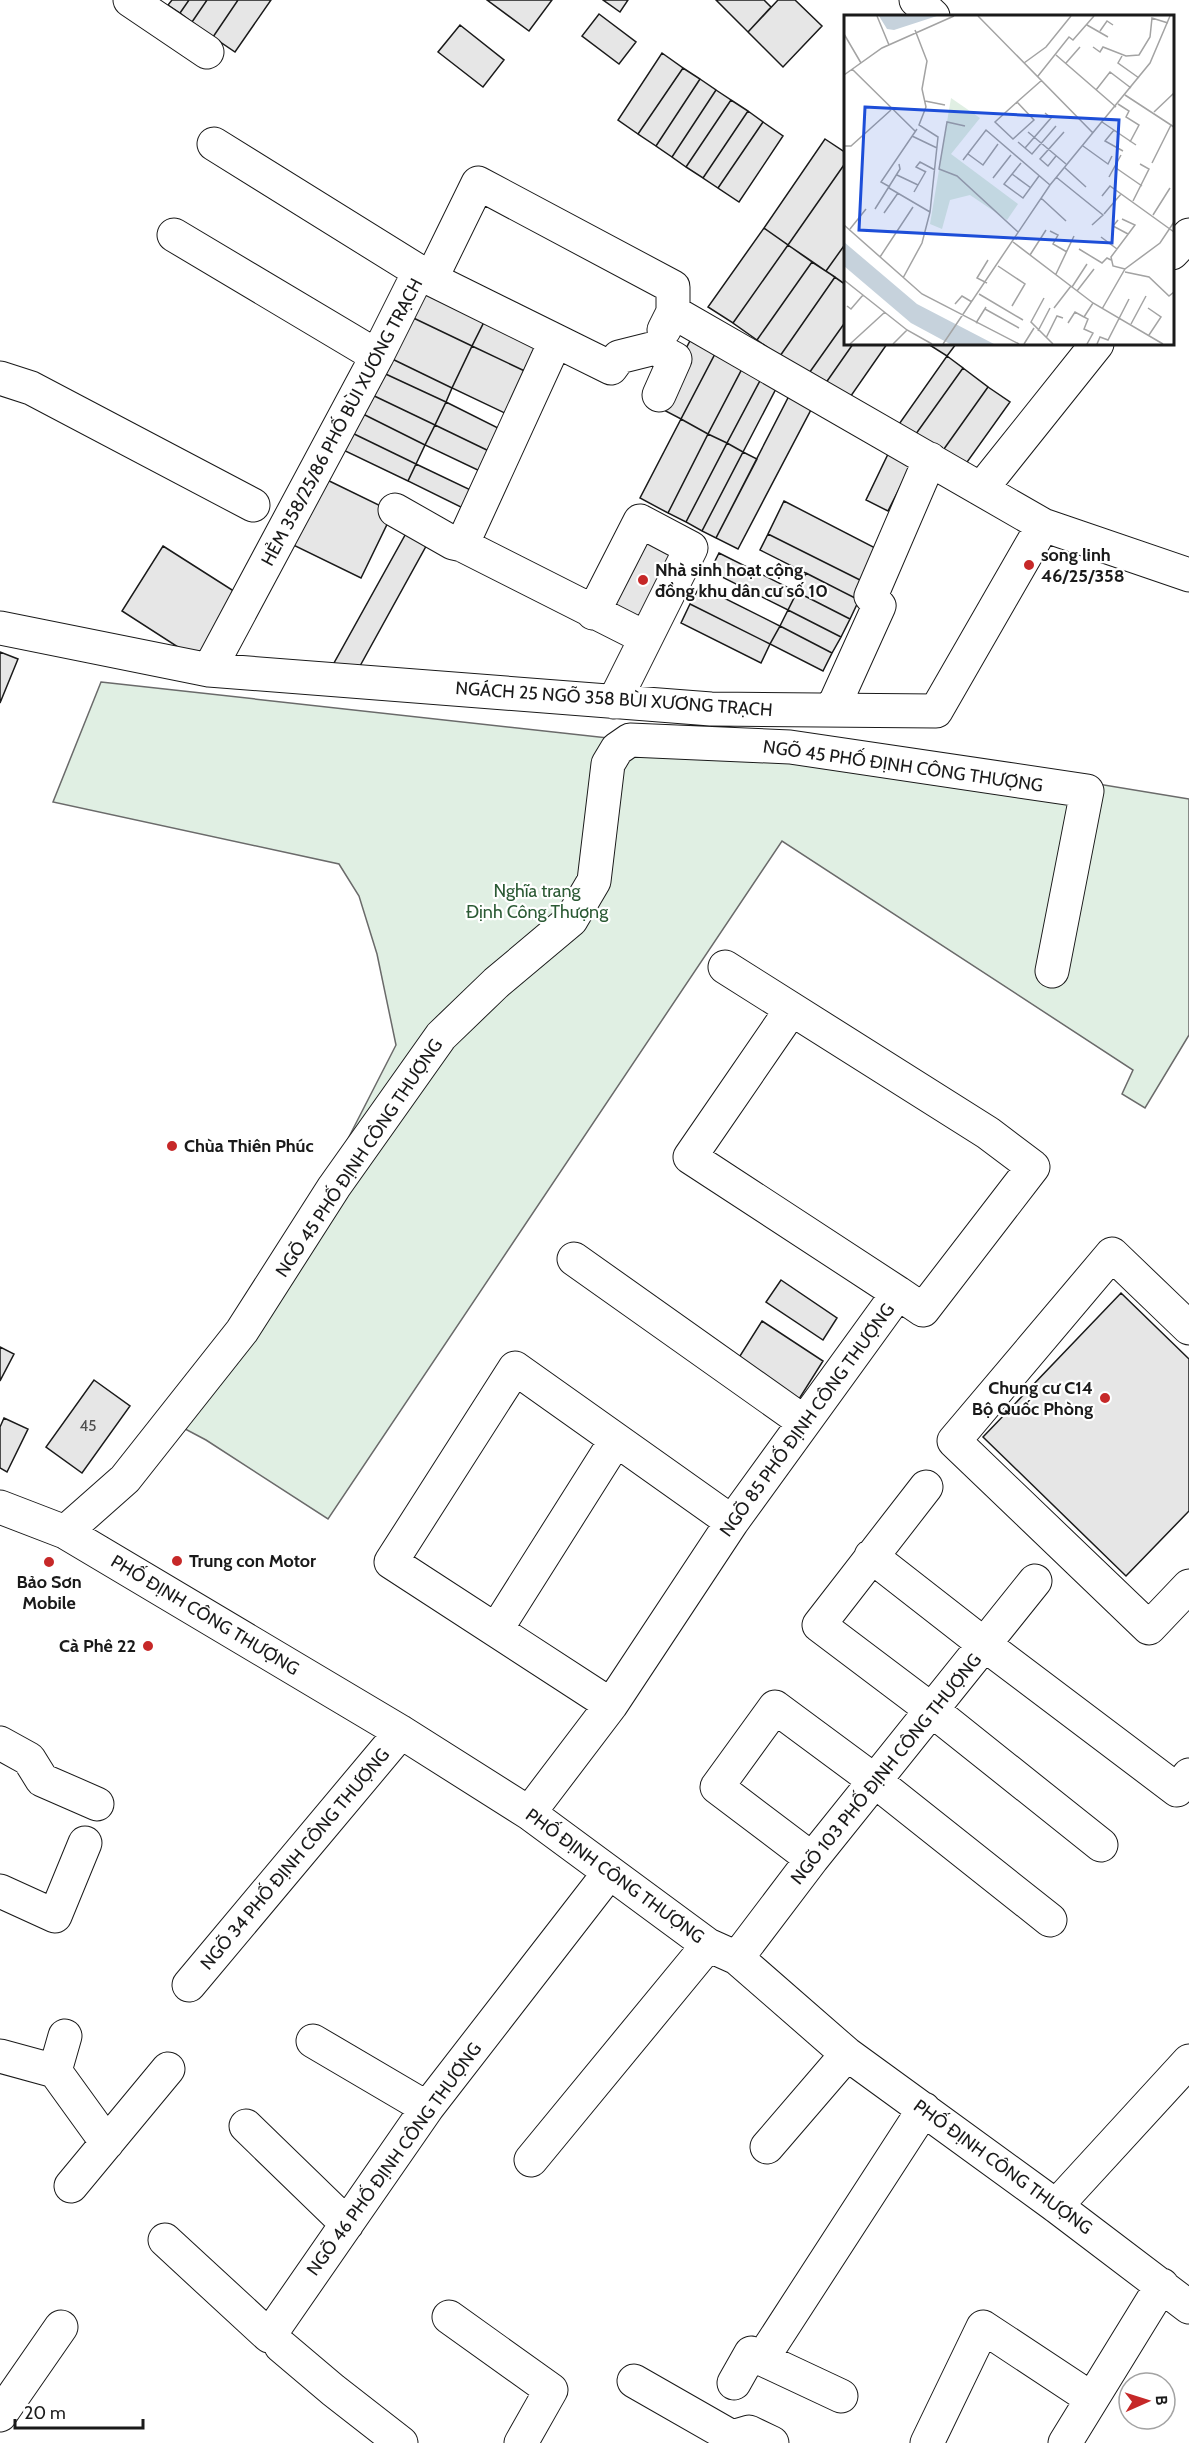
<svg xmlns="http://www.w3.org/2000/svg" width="1189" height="2443" viewBox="0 0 1189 2443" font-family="Cabin,sans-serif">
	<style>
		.green { fill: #e0efe3; stroke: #6a6a6a; stroke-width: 1.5 }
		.building { fill: #e6e6e6; stroke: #1a1a1a; stroke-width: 1.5 }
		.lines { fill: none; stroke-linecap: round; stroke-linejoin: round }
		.minor-casing { stroke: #1a1a1a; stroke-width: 35 }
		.minor { stroke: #fff; stroke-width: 33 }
		.poi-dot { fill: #c62828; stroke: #fff; stroke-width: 2 }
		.labels { text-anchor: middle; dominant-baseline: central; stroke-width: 4.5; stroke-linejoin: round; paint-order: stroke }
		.number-label { font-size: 15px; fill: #4d4d4d }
		.street-label { font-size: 18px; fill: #1a1a1a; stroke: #fff }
		.poi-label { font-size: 18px; font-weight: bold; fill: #1a1a1a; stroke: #fff; text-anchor: start }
		.park-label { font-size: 18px; fill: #2b5a34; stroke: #fff }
		.inset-road { fill: none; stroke: #a3a3a3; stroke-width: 1.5 }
		.view { fill: #1d4ed8; fill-opacity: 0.15; stroke: #1d4ed8; stroke-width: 3 }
		.inset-edge { fill: none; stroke: #1a1a1a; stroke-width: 3 }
	</style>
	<rect width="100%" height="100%" fill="#fff"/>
	<!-- green -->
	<path class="green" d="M101 682 608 738 664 725 819 738 1189 799V1035L1145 1108 1122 1094 1133 1070 782 841 328 1519 206 1440 170 1421 292 1248 396 1045 377 954 359 896 339 864 53 802Z"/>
	<!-- building -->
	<path class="building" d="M172 0H189L180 13 168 5Z
		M189 0H207L192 22 180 13Z
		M207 0H238L213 37 192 22Z
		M238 0H271L235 52 213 37Z
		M487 0H552L529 31Z
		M603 0H628L620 12Z
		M716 0H764L771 7 748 32Z
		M778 0H795L822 26 783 67 748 32Z
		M599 14 636 42 619 64 582 36Z
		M460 25 504 60 483 87 438 52Z
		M662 53 683 68 638 134 618 120Z
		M683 68 700 79 656 146 638 134Z
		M700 79 716 90 672 157 656 146Z
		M716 90 731 100 686 167 672 157Z
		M731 100 748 111 703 178 686 167Z
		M748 111 763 122 718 188 703 178Z
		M763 122 783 136 739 202 718 188Z
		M825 139 846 153V162L788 245 764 228Z
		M846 162V243L826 271 788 245Z
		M764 228 788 245 733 323 708 307Z
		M846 243V285L826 271Z
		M788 245 812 262 757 340 733 323Z
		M812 262 835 277 780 356 757 340Z
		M835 277 846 285V321L807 376 780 356Z
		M417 285 486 318 472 346 403 313Z
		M403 313 472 346 452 388 384 355Z
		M486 318 544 346 531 374 472 346Z
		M846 321V344H853L823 387 807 376Z
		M692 337 717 350 681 419 656 406Z
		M853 344H887L846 403 823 387Z
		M928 344H956L947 356Z
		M472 346 531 374 511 416 452 388Z
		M717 350 744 365 708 434 681 419Z
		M384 355 452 388 446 402 377 370Z
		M947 356 963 368 913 438 897 427Z
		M744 365 763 375 727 443 708 434Z
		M963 368 988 387 939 456 913 438Z
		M377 370 446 402 435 425 366 392Z
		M763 375 779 383 743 452 727 443Z
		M988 387 1010 402 960 472 939 456Z
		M366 392 435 425 425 445 357 411Z
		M791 392 814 404 738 549 716 538Z
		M446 402 504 431 493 453 435 425Z
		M357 411 425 445 416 464 348 431Z
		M681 419 708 434 668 513 640 498Z
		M435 425 493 453 484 473 425 445Z
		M348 431 416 464 408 481 339 448Z
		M708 434 727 443 686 522 668 513Z
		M727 443 743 452 702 531 686 522Z
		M890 450 913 461 888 511 866 500Z
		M743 452 757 459 716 538 702 531Z
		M416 464 477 493 469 511 408 481Z
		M317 475 393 512 361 578 285 541Z
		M784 501 883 552 868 584 768 534Z
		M409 528 430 539 355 675 334 663Z
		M640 531 684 553 647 628 603 606Z
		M768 534 868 584 859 600 760 550Z
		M163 546 240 595 198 660 122 611Z
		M719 553 797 592 788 610 710 571Z
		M806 573 859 600 850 619 797 592Z
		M700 586 780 626 770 644 690 604Z
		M797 592 850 619 841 637 788 610Z
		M690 604 770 644 761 663 681 623Z
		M788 610 841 637 832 653 780 626Z
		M780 626 832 653 823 671 770 644Z
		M0 652 18 659 0 703Z
		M781 1280 837 1318 823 1340 766 1302Z
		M1121 1293 1189 1359V1511L1126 1576 983 1437Z
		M762 1321 823 1361 794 1407 733 1367Z
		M0 1347 14 1354 0 1381Z
		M94 1380 130 1406 82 1473 46 1447Z
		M4 1418 28 1429 7 1472 0 1468V1427Z"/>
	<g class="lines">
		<defs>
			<path id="minor" d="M130 0 207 52
				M916 0 933 16
				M214 144 431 279 611 368 619 357 655 348
				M174 235 377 356
				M1172 253 1189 235
				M431 279 478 183 673 287V312L664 330
				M673 312 1043 525
				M655 348 675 359 659 395
				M0 378 31 388 253 505
				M982 488 1097 344
				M395 510 453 543 462 545 646 638
				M462 545 555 342
				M593 613 640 521 691 548 614 702
				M0 628 209 670 711 709 936 711 1043 525 1189 575
				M209 670 377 356 419 272
				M832 710 879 606 871 596 930 459
				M791 1010 690 1157 898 1293
				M574 1259 804 1422
				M1189 1328 1112 1254 954 1441 1149 1628 1189 1586
				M926 1487 819 1625 933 1711 1101 1845
				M0 1507 65 1532 401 1732 529 1813 708 1945 737 1958 847 2054 1056 2206 1189 2307
				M65 1532 125 1479 242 1331 334 1187 441 1036 496 983 571 920 594 881 608 764 617 749 630 740 790 747 1087 791 1052 971
				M871 1556 985 1645 1177 1790 1189 1775
				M496 1630 616 1440
				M611 1705 391 1562 515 1368 732 1522
				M0 1743 29 1759 42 1780 97 1804
				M529 1813 611 1705 732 1522 898 1293 923 1310 1033 1167 988 1133 725 967
				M812 1859 717 1787 775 1707 875 1781 1050 1920
				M0 1891 55 1916 85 1843
				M737 1958 812 1859 1035 1581
				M189 1985 401 1732
				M313 2041 427 2108
				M0 2056 55 2071
				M55 2071 107 2143
				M55 2071 65 2036
				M246 2126 347 2224
				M767 2147 847 2054
				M531 2160 708 1945
				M71 2186 168 2069
				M1056 2206 1189 2061
				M165 2240 269 2336 427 2108 609 1873
				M449 2317 551 2390 521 2443
				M281 2346 333 2390 401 2443
				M634 2381 732 2437 749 2432 772 2443
				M734 2383 751 2353 762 2359
				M841 2396 762 2359 924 2109
				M0 2415 61 2327
				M927 2443 983 2327 1092 2399
				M1065 2443 1162 2285"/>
		</defs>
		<!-- minor casing -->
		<use href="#minor" class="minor-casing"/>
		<!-- minor -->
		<use href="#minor" class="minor"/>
	</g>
	<!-- markers -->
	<g class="poi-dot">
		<circle cx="1029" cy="565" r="6"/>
		<circle cx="643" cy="580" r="6"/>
		<circle cx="172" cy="1146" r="6"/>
		<circle cx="1105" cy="1398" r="6"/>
		<circle cx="177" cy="1561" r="6"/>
		<circle cx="49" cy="1562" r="6"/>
		<circle cx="148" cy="1646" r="6"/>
	</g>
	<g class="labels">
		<!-- number labels -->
		<g class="number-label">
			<text x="88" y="1426">45</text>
		</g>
		<!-- street labels -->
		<g class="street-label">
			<text transform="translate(342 422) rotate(-62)">HẺM 358/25/86 PHỐ BÙI XƯƠNG TRẠCH</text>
			<text transform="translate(614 699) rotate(4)">NGÁCH 25 NGÕ 358 BÙI XƯƠNG TRẠCH</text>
			<text transform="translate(903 766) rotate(8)">NGÕ 45 PHỐ ĐỊNH CÔNG THƯỢNG</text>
			<text transform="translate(359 1158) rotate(-56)">NGÕ 45 PHỐ ĐỊNH CÔNG THƯỢNG</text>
			<text transform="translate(807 1420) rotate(-54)">NGÕ 85 PHỐ ĐỊNH CÔNG THƯỢNG</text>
			<text transform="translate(205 1615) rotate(31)">PHỐ ĐỊNH CÔNG THƯỢNG</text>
			<text transform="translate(886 1769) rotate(-51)">NGÕ 103 PHỐ ĐỊNH CÔNG THƯỢNG</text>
			<text transform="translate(295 1859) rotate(-50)">NGÕ 34 PHỐ ĐỊNH CÔNG THƯỢNG</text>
			<text transform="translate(615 1876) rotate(36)">PHỐ ĐỊNH CÔNG THƯỢNG</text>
			<text transform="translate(394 2159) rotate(-54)">NGÕ 46 PHỐ ĐỊNH CÔNG THƯỢNG</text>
			<text transform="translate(1003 2167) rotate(36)">PHỐ ĐỊNH CÔNG THƯỢNG</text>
		</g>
		<!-- poi labels -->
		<g class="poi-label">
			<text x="1041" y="555">song linh<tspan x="1041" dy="21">46/25/358</tspan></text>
			<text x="655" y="570">Nhà sinh hoạt cộng<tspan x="655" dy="21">đồng khu dân cư số 10</tspan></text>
			<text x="184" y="1146">Chùa Thiên Phúc</text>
			<text x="1093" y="1388" text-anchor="end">Chung cư C14<tspan x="1093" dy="21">Bộ Quốc Phòng</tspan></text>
			<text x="189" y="1561">Trung con Motor</text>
			<text x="49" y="1582" text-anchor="middle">Bảo Sơn<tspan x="49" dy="21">Mobile</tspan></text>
			<text x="136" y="1646" text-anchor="end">Cà Phê 22</text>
		</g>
		<!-- park labels -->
		<g class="park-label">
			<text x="537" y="891">Nghĩa trang<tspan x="537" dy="21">Định Công Thượng</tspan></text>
		</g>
	</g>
	<!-- overview -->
	<g transform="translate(844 15)">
		<rect width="330" height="330" fill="#fff"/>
		<path d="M107 83 136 103 107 139 174 189 163 205 126 180 106 185 98 214 86 209Z" fill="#e0efe3"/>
		<path d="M35 1H93L50 15 43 14ZM0 227 73 289 150 329H106L67 308 0 251Z" fill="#c6d2dc"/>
		<path class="inset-road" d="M33 1 45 30M134 1 249 118M243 10 264 22M256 16 263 6 269 10M0 19 17 48M249 32 256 37 259 32 282 41 295 40 306 22 308 3 324 8M212 40 272 92M278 41 274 48 295 63M180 48 202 32 227 1M222 48 236 32M8 54 71 116M0 60 38 33 110 1M194 61 225 22 229 25 250 1M252 75 266 57 287 73M281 80 330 112M81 86 101 90M173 87 190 105 169 124 151 107 173 87 198 65M274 89 285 96 282 102 295 110 286 127M310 97 330 78M258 107 292 130M121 111 103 107 95 154 113 161 174 217M270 115 261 126 279 136M184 117 222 149M68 121 93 133M174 127 188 139 212 111M0 131H7L47 95M239 131 264 149 268 141M181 133 207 103 201 98M124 139 139 150 154 129M212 141 204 151 196 144 220 117M119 145 142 115 206 170M177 148 160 169 179 183 195 161M308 148 327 110M220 152 242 172M272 153 298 171M82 157 72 152 76 147 91 155M168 159 187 173M53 160 74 170M212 162 259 200 248 210M265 162 277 140M149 163 167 140M46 172 37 167 73 114M45 173 86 197M70 177 82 156M258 181 266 171 330 217M197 183 222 206M289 186 305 154 296 149M31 194 56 154 55 149M40 198 54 178M260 199 277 179M309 200 326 173M278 204 291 210 267 242 269 251 281 254M274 205 269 211 284 219M0 210 78 279 175 329M6 214 22 194M206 216 214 220 209 229 223 237M257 222 273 234M169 227 249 288 319 329M235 234 258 248 263 243 267 245M186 240 202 215M36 242 69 192M154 251 181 269 168 291M281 257 305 262 325 281 330 277M212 259 230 221M59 263 78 228 86 197 94 122 75 110 82 92 78 74 83 46 71 15M0 265 63 315 88 329M143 268 133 263 144 245M228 272 243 249M233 276 250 254M135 279 179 305M200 283 187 307 209 329M111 289 118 281 128 287M3 291 7 294 19 280M210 293 227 271M304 293 317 302 305 320M141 294 175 313M258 294 281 254 316 228 330 207M132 308 142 292M224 308 231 297 240 302M287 309 302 281M194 316 206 293M202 323 213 301 219 303M6 329 41 297M49 329 63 315M99 329 206 170 306 48 326 1M180 329 190 313M243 329 249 318 240 314 244 304 240 302 249 288M253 329 256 322 264 325 285 284"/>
		<path class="view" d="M21 92 275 105 268 228 15 215Z"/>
		<rect width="330" height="330" class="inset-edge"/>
	</g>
	<!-- north arrow -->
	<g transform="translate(1147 2401) rotate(87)"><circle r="28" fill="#ffffff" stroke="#a3a3a3" stroke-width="1.5"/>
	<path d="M0-4.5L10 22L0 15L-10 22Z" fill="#c62828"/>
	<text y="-9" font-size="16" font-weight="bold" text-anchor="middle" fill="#1a1a1a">B</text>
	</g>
	<!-- scale -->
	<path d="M15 2419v9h128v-9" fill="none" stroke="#1a1a1a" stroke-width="3"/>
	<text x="24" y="2419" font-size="18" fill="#1a1a1a" stroke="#ffffff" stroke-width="4.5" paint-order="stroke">20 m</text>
</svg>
